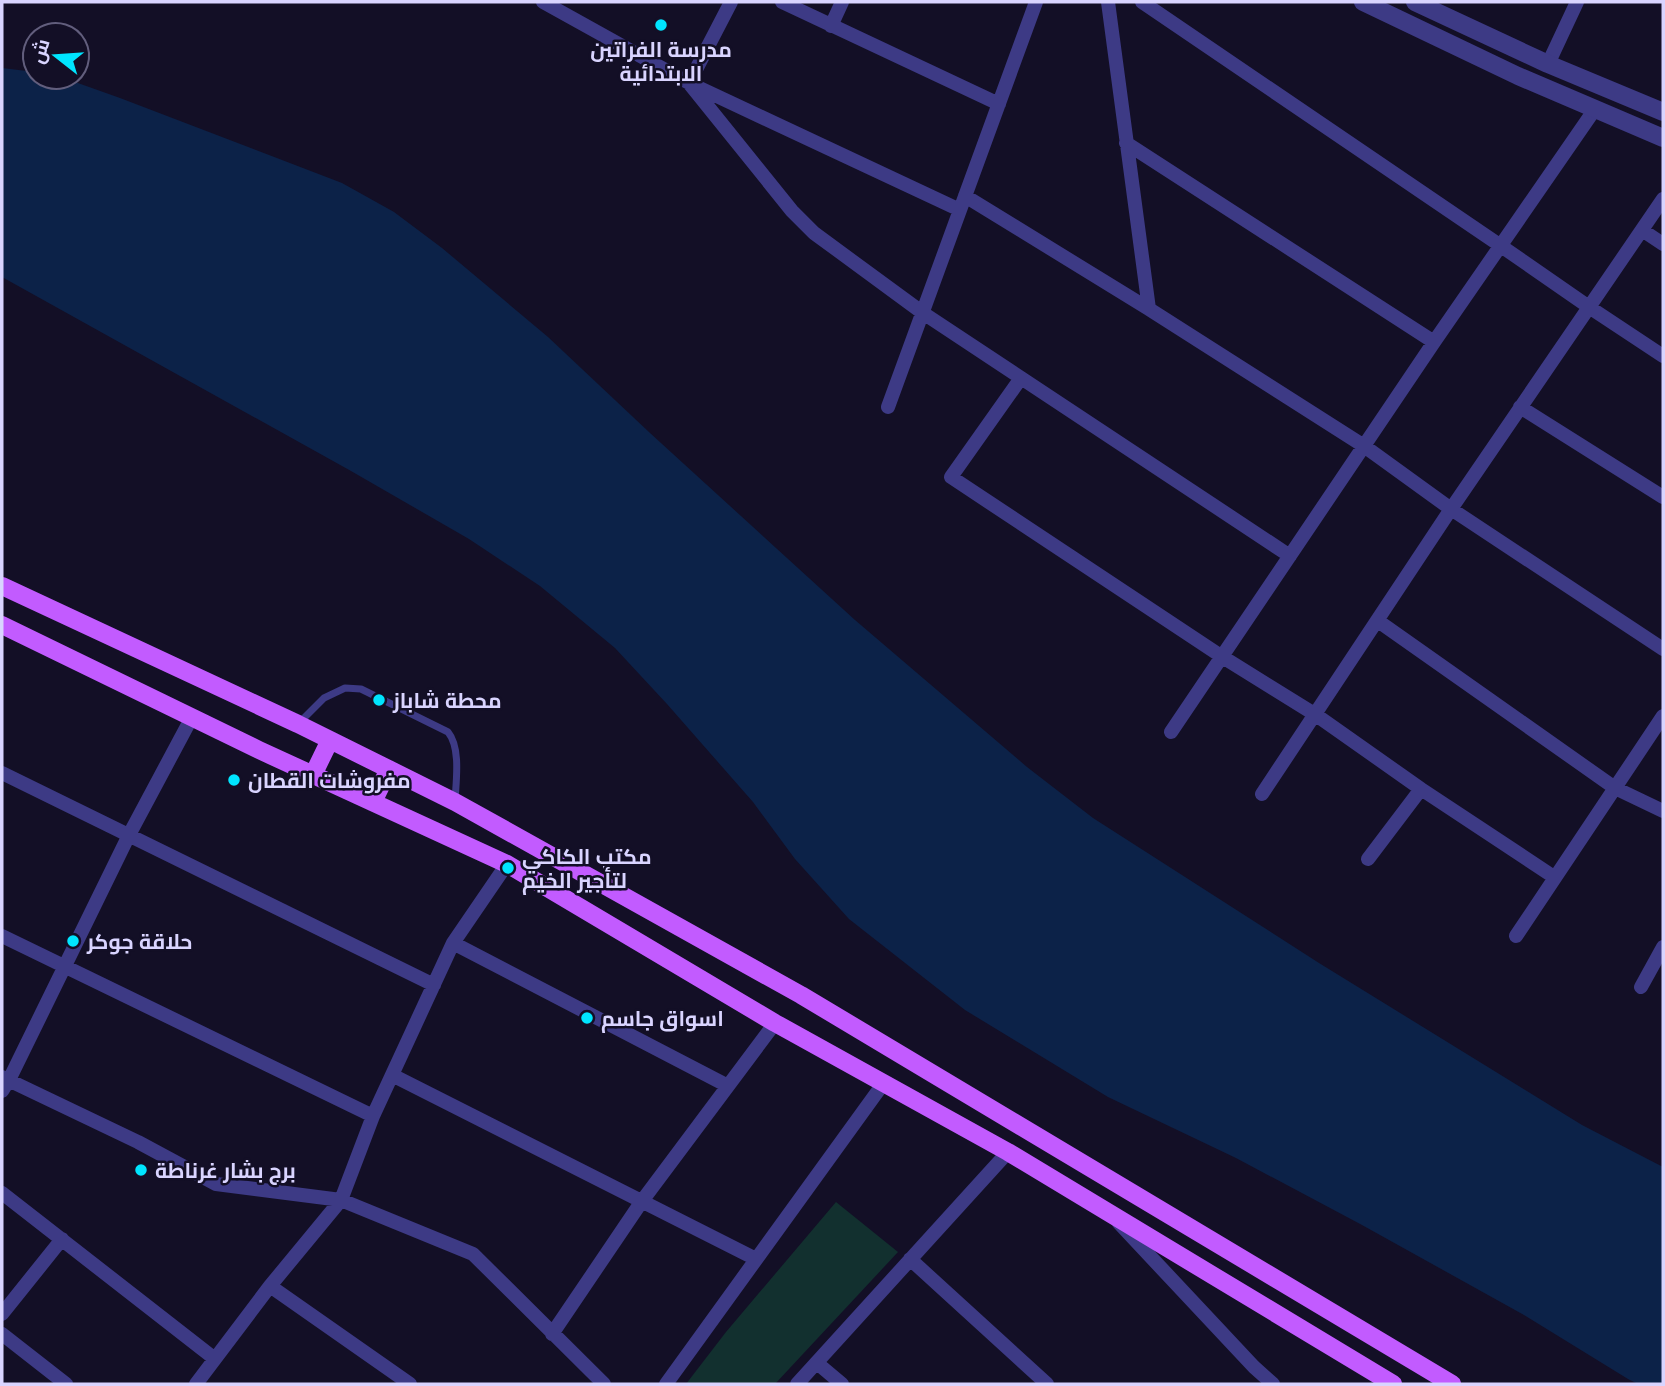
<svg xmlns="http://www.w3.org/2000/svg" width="1665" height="1386" viewBox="0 0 1665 1386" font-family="'Space Grotesk',Cairo,sans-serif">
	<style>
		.green { fill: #12302f }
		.water { fill: #0c2248 }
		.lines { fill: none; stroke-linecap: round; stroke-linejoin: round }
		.service { stroke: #3d3a85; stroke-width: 7 }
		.minor { stroke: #3d3a85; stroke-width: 14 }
		.tertiary { stroke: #3d3a85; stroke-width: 18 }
		.primary { stroke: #c25bff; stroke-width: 18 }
		.poi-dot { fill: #00e5ff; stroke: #130f26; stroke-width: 2.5 }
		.labels { text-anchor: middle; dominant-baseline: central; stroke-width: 5; stroke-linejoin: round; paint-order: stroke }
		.poi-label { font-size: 21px; font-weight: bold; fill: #d9d4ff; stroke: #130f26; text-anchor: start }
	</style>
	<rect width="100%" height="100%" fill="#130f26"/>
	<!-- green -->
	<path class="green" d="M836 1202 898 1252 775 1384H686L726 1332Z"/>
	<!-- water -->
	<path class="water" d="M2 68 35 72V77H61L120 98 342 183 394 212 442 248 548 337 650 433 855 620 1027 767 1093 818 1319 963 1582 1125 1663 1167V1384H1638L1628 1379 1524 1315 1362 1225 1236 1158 1108 1097 965 1010 849 919 795 859 753 802 667 704 615 648 540 586 469 539 351 471 2 277Z"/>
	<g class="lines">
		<!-- service -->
		<path class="service" d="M298 724 324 698 345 688 361 689 448 732C461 748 456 781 455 801"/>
		<!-- minor -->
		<path class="minor" d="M543 2 689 83 960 210
			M731 2 689 83 792 211 814 233 923 313 1290 556
			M782 2 999 104
			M1108 2 1149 309 1364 446 1451 509 1663 649
			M1142 2 1501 246 1589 307 1663 356
			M831 26 842 2
			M1548 64 1577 2
			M1126 143 1434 342
			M965 196 1149 309
			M1642 230 1663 244
			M1021 378 951 477 1221 656 1316 715 1421 789 1554 877
			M888 407 1036 2
			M1520 407 1663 497
			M1378 621 1615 788 1663 811
			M1171 732 1434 342 1595 109
			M2 773 434 985
			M1262 794 1451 509 1663 199
			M1368 859 1421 789
			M2 936 373 1116
			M1516 936 1663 716
			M453 943 728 1086
			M1641 987 1663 947
			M392 1075 756 1259
			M2 1077 138 1142 216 1184 341 1200 473 1254 604 1384
			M2 1091 9 1080 129 835 192 717
			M2 1193 215 1359
			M1119 1223 1254 1367 1273 1384
			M910 1259 1047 1384
			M270 1286 410 1384
			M2 1314 62 1239
			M2 1334 66 1384
			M552 1334 642 1201 775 1023
			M817 1363 842 1384
			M196 1384 270 1286 341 1200 373 1116 453 943 507 864
			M666 1384 883 1084
			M797 1384 1008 1152"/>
		<!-- tertiary -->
		<path class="tertiary" d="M1363 2 1518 76 1663 138
			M1415 2 1548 64 1663 112"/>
		<!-- primary -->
		<path class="primary" d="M2 586 298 724 455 802 801 995 1452 1384
			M2 625 259 750 507 864 775 1023 1008 1152 1393 1384
			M313 775 330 740
			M373 802 389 769"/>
	</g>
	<!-- markers -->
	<g class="poi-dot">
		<circle cx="661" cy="25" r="7"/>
		<circle cx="379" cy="700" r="7"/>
		<circle cx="234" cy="780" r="7"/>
		<circle cx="508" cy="868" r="7"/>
		<circle cx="73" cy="941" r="7"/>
		<circle cx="587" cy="1018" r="7"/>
		<circle cx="141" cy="1170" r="7"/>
	</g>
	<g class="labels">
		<!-- poi labels -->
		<g class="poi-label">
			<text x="661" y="49" text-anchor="middle">مدرسة الفراتين<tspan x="661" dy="24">الابتدائية</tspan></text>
			<text x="393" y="700">محطة شاباز</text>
			<text x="248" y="780">مفروشات القطان</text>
			<text x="522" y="856">مكتب الكاكي<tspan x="522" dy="24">لتأجير الخيم</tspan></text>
			<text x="87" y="941">حلاقة جوكر</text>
			<text x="601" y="1018">اسواق جاسم</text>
			<text x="155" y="1170">برج بشار غرناطة</text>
		</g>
	</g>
	<!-- border -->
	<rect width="1665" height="1386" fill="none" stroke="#d9d4ff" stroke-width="7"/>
	<!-- north arrow -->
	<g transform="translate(56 56) rotate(287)"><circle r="33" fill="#130f26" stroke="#625e7d" stroke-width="2"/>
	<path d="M0-5L12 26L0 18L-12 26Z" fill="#00e5ff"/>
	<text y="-10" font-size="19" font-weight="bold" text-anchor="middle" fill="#d9d4ff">ش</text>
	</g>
</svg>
